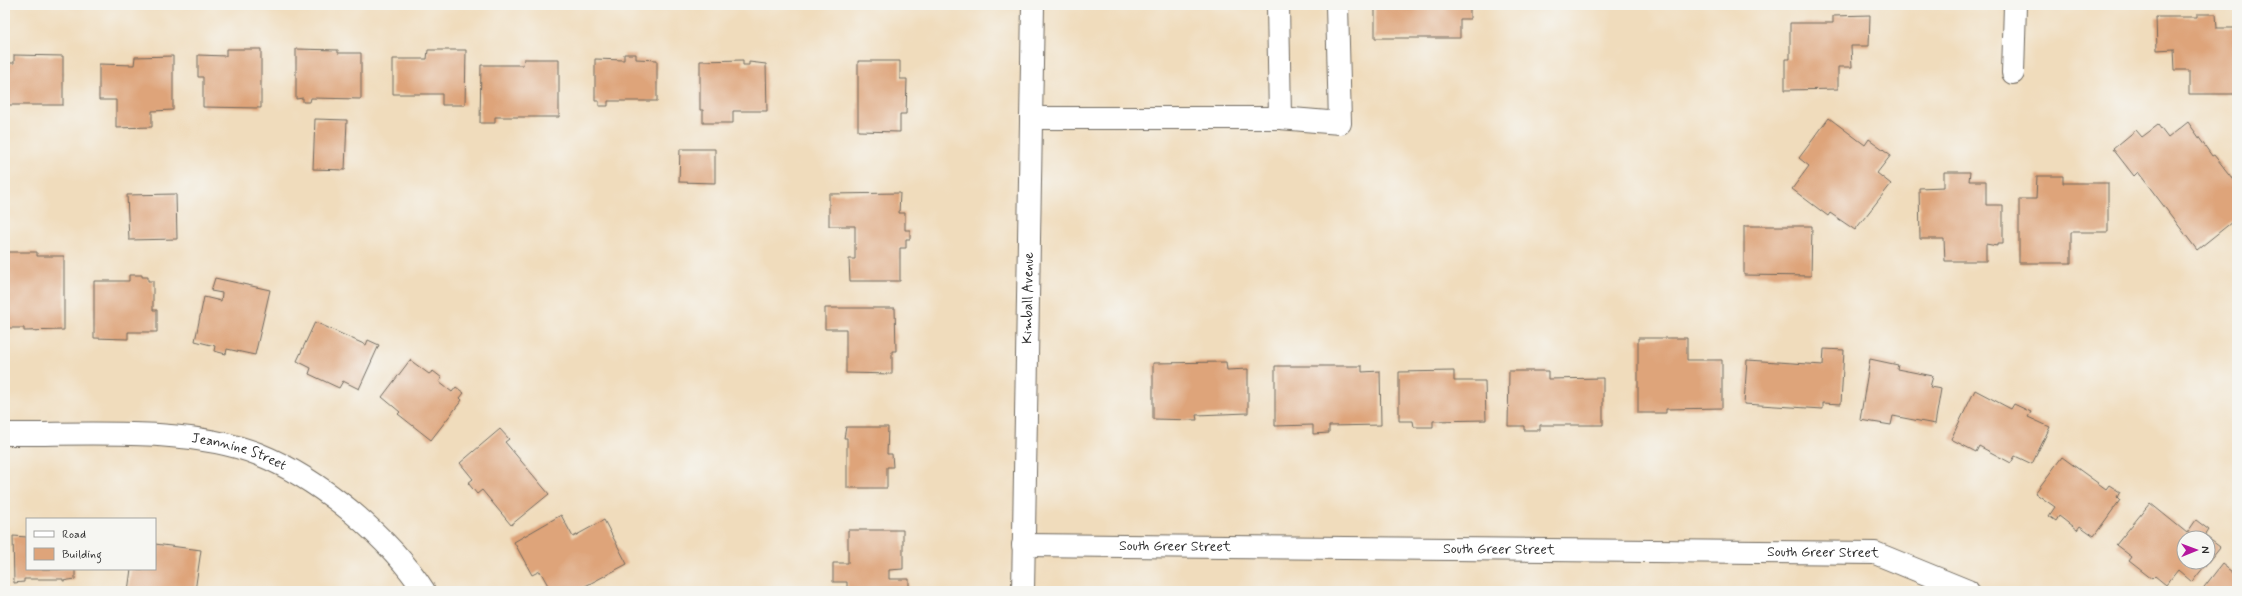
<svg xmlns="http://www.w3.org/2000/svg" width="2242" height="596" viewBox="0 0 2242 596" font-family="Mynerve,sans-serif">
	<style>
		.building { fill: #dea47a }
		.lines { fill: none; stroke-linecap: round; stroke-linejoin: round }
		.minor-casing { stroke: #70695e; stroke-width: 24 }
		.major-casing { stroke: #70695e; stroke-width: 24 }
		.minor { stroke: #fff; stroke-width: 22 }
		.major { stroke: #fff; stroke-width: 22 }
		.labels { text-anchor: middle; dominant-baseline: central; stroke-width: 3; stroke-linejoin: round; paint-order: stroke }
		.street-label { font-size: 14px; fill: #2b2b2b; stroke: #f6f6f2 }
	</style>
	<rect width="100%" height="100%" fill="#f6f6f2"/>
	<filter id="ink" filterUnits="userSpaceOnUse"><feTurbulence type="fractalNoise" baseFrequency=".025" numOctaves="2"/><feDisplacementMap in="SourceGraphic" scale="8" xChannelSelector="R" yChannelSelector="G"/><feConvolveMatrix kernelMatrix="1 2 1 2 8 2 1 2 1" color-interpolation-filters="sRGB"/></filter>
	<filter id="wash" filterUnits="userSpaceOnUse"><feTurbulence type="fractalNoise" baseFrequency=".012" numOctaves="4" result="noise"/><feDisplacementMap in="SourceGraphic" scale="16" xChannelSelector="R" yChannelSelector="G"/><feGaussianBlur stdDeviation="0.9" result="paint"/><feColorMatrix in="noise" values="0 0 0 0 0 0 0 0 0 0 0 0 0 0 0 0 0 1.4 0 .05"/><feComposite in="paint" operator="in"/></filter>
	<g filter="url(#wash)">
		<rect width="100%" height="100%" fill="#f0dcbc"/>
		<g id="blocks">
			<!-- building -->
			<path class="building" d="M1375 5H1470V19H1460V38H1375Z
				M2197 14H2216L2217 28H2237V94H2189V70H2175L2174 49 2157 50 2156 17H2197Z
				M1870 15 1869 46H1851L1852 67H1838V89L1785 90V59H1790V23H1833V16Z
				M226 49H261V108L203 107V77H198V55L226 56Z
				M296 49 338 50V53H361V99L311 98 310 102H303V98L296 99Z
				M428 50H466L465 105H442V94H393V59H427Z
				M624 54H636V59L657 60V101H608V106H599V101H595V59L624 60Z
				M14 55 63 56V105H5V63H14Z
				M173 56V110L152 111V127L116 128V100H99V64L134 65 135 57Z
				M524 59H559V117H495V123H480L481 65H523Z
				M743 60V65H749V62L766 64 767 111H733V123H703V110H700V61Z
				M858 61H900V79H907L906 114H900V132L858 131Z
				M1829 118 1865 145 1869 139 1891 155 1877 173 1891 184 1855 230 1830 213 1828 216 1792 189 1809 166 1799 158Z
				M315 119 347 120 345 170 313 169Z
				M2188 122 2212 156 2214 155 2237 184V218L2197 250 2138 172 2134 176 2113 149 2136 130 2142 137 2158 125 2168 138Z
				M680 149H715V183L679 182Z
				M1944 172H1970L1969 181H1986V205H2003V244H1997V246L1986 244V261H1945L1944 239H1920L1919 188 1944 187Z
				M2037 176H2063V183H2108V232H2071V263H2019V199H2036Z
				M900 193 899 213H905V230H910V239H906V248H900V281H850L849 259H855V226H829V194Z
				M176 194 177 239 129 240 127 195Z
				M1744 226H1812L1811 276 1744 275Z
				M5 252H37V256H64V330L24 331V328H5Z
				M129 275H142V277H148V281H153V310H157V332H128V339L94 338V281H129Z
				M215 278 270 290 255 355 227 349 226 354 214 351 215 346 195 341 204 297 221 301 222 293 211 291Z
				M825 308H895L896 351H892V374L846 373V329H825Z
				M315 322 366 345 368 340 379 345 359 389 343 381 339 388 309 374 311 368 297 361Z
				M1638 338H1687V360H1722V408L1666 409V413H1638Z
				M1824 349 1844 350 1841 404 1823 403V409L1744 404 1747 360 1823 365Z
				M1870 359 1898 365 1897 369 1933 376 1930 387 1941 389 1935 424 1893 416 1891 425 1860 420Z
				M410 360 429 374 433 371 442 378 439 382 452 392 456 387 464 393 460 398 462 400 431 440 398 414 400 412 382 397Z
				M1226 362 1227 370 1248 369V413L1196 415 1197 420 1153 419V363Z
				M1275 366H1362V372L1380 371 1381 425 1329 426V433L1313 434V425L1275 426Z
				M1454 371V381H1485L1486 420 1433 421V427H1414L1413 421H1399V372Z
				M1509 371H1548V379L1603 378V425H1540V430H1524V426H1508Z
				M1975 390 2011 409 2014 404 2031 412 2028 417 2050 427 2032 464 2015 456 2011 463 1979 446 1976 452 1951 439Z
				M846 427H888L887 454H892L893 467H887V488H847V438H844Z
				M500 429 509 439 505 442 549 494 511 525 482 490 477 494 468 483 473 479 460 463Z
				M2062 457 2106 489 2109 485 2120 492 2117 497 2120 500 2094 536 2080 526 2077 530 2059 516 2056 521 2049 516 2055 507 2035 493Z
				M2150 503 2187 533 2196 520 2209 530 2205 536 2208 538H2184V562H2208L2192 582 2178 570 2166 585 2155 576 2152 579 2129 561 2132 557 2116 545Z
				M561 515 573 537 604 520 627 564 576 591H551L540 571 532 575 514 542Z
				M848 530H903V569L889 570V579H909V591H847V582H833V563H848Z
				M13 536 27 537V569H75V579L63 581V579H24V582L14 583Z
				M2208 538 2220 547 2208 562Z
				M155 544 201 550 195 591H128L131 569H155Z
				M2222 564 2237 576V591H2201Z"/>
		</g>
	</g>
	<g filter="url(#ink)">
		<use href="#blocks" fill-opacity="0" stroke="#70695e" stroke-width="1"/>
		<g class="lines">
			<defs>
				<g id="minor">
					<path d="M1278 5 1280 118"/>
					<path d="M2013 73 2015 5"/>
					<path d="M1031 118H1280L1340 123 1337 5"/>
					<path id="s1" d="M5 434C80 435 188 426 258 454 293 468 324 489 353 513 380 536 405 561 424 591"/>
					<path id="s2" d="M1023 545 1875 553 1968 591"/>
				</g>
				<g id="major">
					<path id="s3" d="M1023 591 1033 5"/>
				</g>
			</defs>
			<!-- minor casing -->
			<use href="#minor" class="minor-casing"/>
			<!-- major casing -->
			<use href="#major" class="major-casing"/>
			<!-- minor -->
			<use href="#minor" class="minor"/>
			<!-- major -->
			<use href="#major" class="major"/>
		</g>
	</g>
	<g class="labels">
		<!-- street labels -->
		<g class="street-label">
			<text stroke="none"><textPath href="#s3" startOffset="293">Kimball Avenue</textPath></text>
			<text stroke="none"><textPath href="#s1" startOffset="236">Jeannine Street</textPath></text>
			<text stroke="none"><textPath href="#s2" startOffset="152">South Greer Street</textPath></text>
			<text stroke="none"><textPath href="#s2" startOffset="476">South Greer Street</textPath></text>
			<text stroke="none"><textPath href="#s2" startOffset="800">South Greer Street</textPath></text>
		</g>
	</g>
	<!-- margin -->
	<rect width="2242" height="596" fill="none" stroke="#f6f6f2" stroke-width="20"/>
	<!-- legend -->
	<rect x="26" y="518" width="130" height="52" fill="#f6f6f2" stroke="#a5a5a2"/>
	<rect x="34" y="531" width="20" height="6" fill="#ffffff" stroke="#a5a5a2"/>
	<text x="62" y="538" font-size="12" fill="#2b2b2b">Road</text>
	<rect x="34" y="548" width="20" height="12" fill="#dea47a" stroke="#a5a5a2"/>
	<text x="62" y="558" font-size="12" fill="#2b2b2b">Building</text>
	<!-- north arrow -->
	<g transform="translate(2196 550) rotate(89)"><circle r="19" fill="#f6f6f2" stroke="#a5a5a2"/>
	<path d="M0-3L7 15L0 10L-7 15Z" fill="#b5179e"/>
	<text y="-6" font-size="11" font-weight="bold" text-anchor="middle" fill="#2b2b2b">N</text>
	</g>
</svg>
